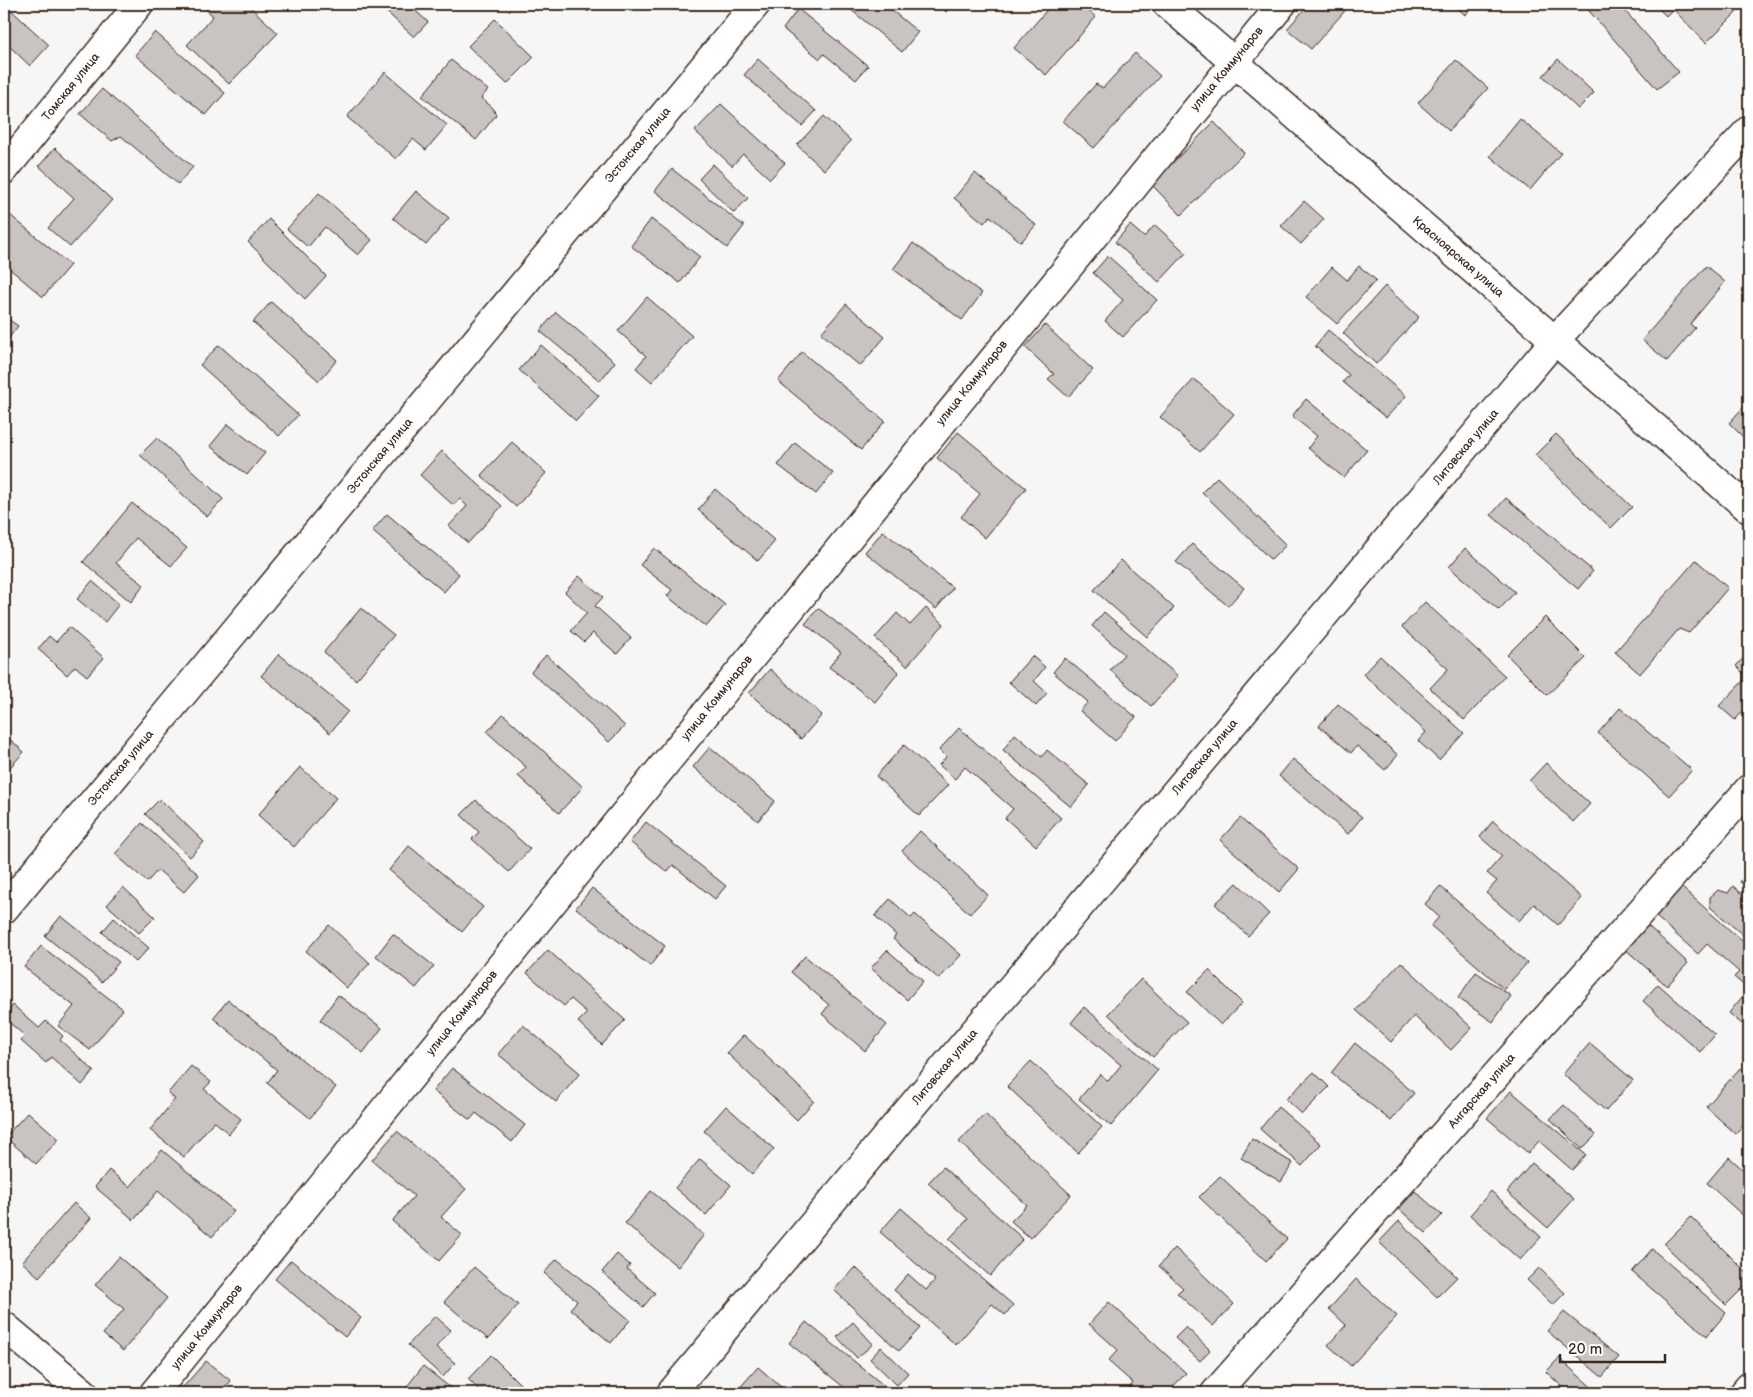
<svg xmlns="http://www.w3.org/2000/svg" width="1753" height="1397" viewBox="0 0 1753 1397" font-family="'Balsamiq Sans',sans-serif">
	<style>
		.building { fill: #c9c3c1; stroke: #3b2a1e }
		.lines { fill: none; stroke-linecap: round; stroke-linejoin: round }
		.minor-casing { stroke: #3b2a1e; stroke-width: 31 }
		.minor { stroke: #fff; stroke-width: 28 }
		.labels { text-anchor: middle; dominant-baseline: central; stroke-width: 4.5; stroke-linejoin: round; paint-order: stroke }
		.street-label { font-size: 12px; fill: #3b2a1e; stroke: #fff }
	</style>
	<rect width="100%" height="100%" fill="#f7f6f6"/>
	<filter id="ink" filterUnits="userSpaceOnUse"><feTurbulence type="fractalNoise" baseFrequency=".02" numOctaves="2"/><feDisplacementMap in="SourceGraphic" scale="10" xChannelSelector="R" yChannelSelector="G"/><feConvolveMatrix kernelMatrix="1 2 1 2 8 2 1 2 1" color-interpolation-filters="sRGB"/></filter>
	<g filter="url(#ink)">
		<!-- building -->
		<path class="building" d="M200 4H247L278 33 229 84 187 45 213 16Z
			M380 4H408L428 22 414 37 379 5Z
			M580 4H596L588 12Z
			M844 4H884L918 32 902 52Z
			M937 4H953L946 12Z
			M1052 4H1080L1096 17 1046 75 1014 48Z
			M1309 4H1351L1311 49 1287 29Z
			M1453 4H1475L1465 15Z
			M1583 4H1619L1679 72 1657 89Z
			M1654 4H1730L1737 12 1706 43 1673 9 1666 16Z
			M798 9 868 66 856 80 824 54 820 59 783 29Z
			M11 10 49 45 30 66 4 41V17Z
			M495 19 534 57 507 84 468 46Z
			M155 32 225 93 206 115 135 55Z
			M1135 53 1160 76 1094 148 1063 121 1096 84 1103 88Z
			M758 59 816 111 802 126 744 75Z
			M1558 59 1594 93 1578 109 1543 76Z
			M451 60 488 90 481 98 493 108 496 115 476 140 422 96Z
			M1456 60 1488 88 1449 131 1418 103Z
			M385 72 447 125 426 150 413 139 396 159 347 117Z
			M102 89 193 167 178 184 121 136 112 141 80 114Z
			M721 104 785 163 770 179 743 154 732 166 695 131Z
			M824 116 851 141 824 170 797 145Z
			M1520 119 1561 153 1530 190 1490 156Z
			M1214 122 1244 153 1181 215 1151 184Z
			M55 148 112 200 70 247 48 228 74 198 39 166Z
			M713 164 748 198 734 213 699 179Z
			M672 169 744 226 727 248 655 191Z
			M975 173 1036 225 1021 242 990 216 984 223 954 198Z
			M416 191 449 218 426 245 393 218Z
			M319 193 372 240 358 255 325 227 308 247 287 229Z
			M1304 201 1324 219 1301 244 1281 226Z
			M4 210 70 265 43 297 4 264Z
			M269 219 326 276 305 299 248 242Z
			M651 219 700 257 680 283 631 246Z
			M1130 225 1144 237 1155 225 1186 253 1159 282 1115 242Z
			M913 243 982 293 962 320 893 269Z
			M1108 256 1157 300 1123 337 1105 321 1123 300 1093 273Z
			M1359 266 1376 280 1337 324 1306 297 1332 267 1347 280Z
			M1706 266 1725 282 1690 324 1695 328 1667 361 1642 340Z
			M1385 286 1419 317 1376 364 1343 333Z
			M647 297 692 336 652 382 636 368 646 356 618 331Z
			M271 302 337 360 319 381 253 322Z
			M846 304 885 337 860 366 821 333Z
			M556 312 615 362 600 381 540 331Z
			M4 316 18 326 8 339 4 336Z
			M1045 325 1093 370 1068 397 1048 379 1054 374 1025 347Z
			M1328 330 1406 396 1386 418 1343 382 1349 375 1315 346Z
			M219 345 298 415 279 436 200 365Z
			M541 345 599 396 576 421 519 370Z
			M802 352 885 421 861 450 778 381Z
			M1194 379 1234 414 1200 452 1160 417Z
			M1306 399 1367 450 1344 478 1308 448 1317 436 1292 416Z
			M1749 401V443L1729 423Z
			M228 424 265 453 247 475 210 446Z
			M958 432 1026 488 985 538 961 517 980 494 937 458Z
			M1556 434 1632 507 1611 528 1535 455Z
			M157 438 223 499 207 517 140 455Z
			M512 442 546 473 516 507 481 475Z
			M795 443 833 473 816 494 778 465Z
			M442 451 502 506 468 543 449 526 467 506 460 499 453 505 420 475Z
			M1217 477 1286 545 1271 560 1202 492Z
			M715 489 775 541 758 561 698 510Z
			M1506 498 1593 571 1578 589 1491 515Z
			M132 503 187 548 171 566 136 538 116 563 144 585 131 602 83 562Z
			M387 514 459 574 444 592 372 531Z
			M883 531 953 588 936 609 865 552Z
			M1192 544 1244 588 1228 606 1176 562Z
			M654 548 725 605 706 627 667 596 672 590 640 565Z
			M1465 548 1515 592 1499 610 1449 567Z
			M1121 560 1174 608 1147 637 1094 590Z
			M1696 560 1728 588 1689 633 1679 629 1640 674 1615 652Z
			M579 576 603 597 595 606 631 638 617 654 593 633 584 642 571 631 587 613 565 592Z
			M92 581 119 604 105 622 77 599Z
			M1425 602 1505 676 1464 720 1430 688 1448 669 1402 627Z
			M361 608 394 635 356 680 324 652Z
			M818 608 899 672 875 702 829 667 841 652 805 624Z
			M926 608 944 624 907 666 875 638 897 613 910 625Z
			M1104 612 1178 676 1151 706 1110 670 1124 654 1092 626Z
			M1545 617 1586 658 1547 695 1507 655Z
			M69 627 104 658 87 676 75 666 67 675 38 649 49 636 56 642Z
			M1749 652V705L1735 720 1719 706 1747 677 1736 666Z
			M279 654 348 711 330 733 261 676Z
			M546 655 625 726 609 742 531 672Z
			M1032 656 1045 667 1034 681 1047 693 1036 706 1009 682Z
			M1380 656 1464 733 1439 760 1418 741 1426 732 1363 674Z
			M1065 658 1136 717 1115 741 1080 711 1088 702 1053 672Z
			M770 669 822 715 801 739 749 693Z
			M1338 704 1398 755 1385 770 1357 746 1351 753 1319 726Z
			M1620 708 1692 770 1669 796 1598 733Z
			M503 714 583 787 559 813 518 776 526 767 487 732Z
			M959 728 1061 818 1036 846 1005 818 1013 809 965 767 955 779 939 765 946 757 939 750Z
			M4 734 24 752 5 773 4 772Z
			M1015 734 1042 757 1047 750 1089 785 1071 807 1003 750Z
			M904 745 948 785 919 816 876 776Z
			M710 747 775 801 758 821 693 767Z
			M1293 759 1362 817 1348 834 1279 776Z
			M1546 763 1590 804 1573 822 1529 781Z
			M300 767 336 798 294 847 258 815Z
			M160 799 204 842 190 857 145 814Z
			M476 800 530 849 509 872 472 839 479 832 461 815Z
			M1240 818 1299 869 1279 892 1220 840Z
			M1493 821 1582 898 1558 925 1534 904 1519 921 1486 893 1497 881 1487 873 1502 856 1480 837Z
			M646 822 726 886 715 899 673 865 667 872 630 842Z
			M142 823 199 875 184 892 158 870 147 882 115 854Z
			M920 831 988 895 970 914 902 851Z
			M409 846 483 907 462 932 389 870Z
			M1749 853V889L1740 882 1747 871 1743 859Z
			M1237 883 1269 914 1248 936 1215 904Z
			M1440 886 1527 963 1504 989 1431 926 1439 917 1425 904Z
			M1680 886 1749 947V990L1734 977 1739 972 1707 944 1698 954 1654 915Z
			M1733 886 1749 900V940L1710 907V897L1718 890 1728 893Z
			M123 887 155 917 139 933 107 905Z
			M592 888 665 946 650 966 576 908Z
			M890 899 911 918 915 914 961 955 939 979 893 939 896 935 875 916Z
			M61 916 119 962 102 982 45 936Z
			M114 918 149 948 136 962 102 932Z
			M1646 924 1688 963 1667 986 1624 948Z
			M329 925 370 963 347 988 306 951Z
			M393 934 434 966 416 988 376 956Z
			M41 946 123 1009 90 1050 58 1026 74 1006 24 967Z
			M548 950 625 1020 602 1045 578 1022 587 1013 571 999 564 1006 527 973Z
			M887 950 923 981 907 1000 871 968Z
			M805 956 887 1025 865 1051 822 1014 829 1005 791 972Z
			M1401 962 1472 1028 1451 1050 1414 1016 1391 1042 1356 1010Z
			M1209 970 1242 1003 1221 1025 1187 992Z
			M1476 972 1511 996 1493 1022 1458 998Z
			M1141 979 1187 1022 1153 1057 1108 1014Z
			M1658 984 1715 1035 1700 1052 1643 1001Z
			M338 995 382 1028 363 1053 320 1020Z
			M1742 997 1749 1004V1016L1742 1024 1729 1013Z
			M228 1000 336 1087 310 1118 267 1083 277 1070 213 1018Z
			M13 1005 39 1028 46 1021 63 1036 60 1040 94 1071 82 1085 51 1057 46 1063 21 1041 25 1036 4 1018Z
			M1084 1007 1158 1070 1111 1126 1079 1099 1100 1074 1108 1081 1121 1065 1071 1023Z
			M523 1025 580 1073 556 1102 498 1054Z
			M744 1035 814 1101 797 1120 727 1053Z
			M1355 1043 1414 1093 1391 1121 1331 1073Z
			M1590 1043 1633 1080 1606 1111 1563 1074Z
			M1031 1061 1102 1127 1078 1153 1007 1086Z
			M191 1066 211 1082 204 1089 241 1119 229 1134 214 1121 184 1157 150 1130 175 1099 168 1093Z
			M452 1068 525 1125 512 1142 476 1113 470 1120 433 1091Z
			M1740 1068 1749 1076V1119L1736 1134 1706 1107Z
			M1314 1072 1329 1087 1302 1114 1286 1099Z
			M1511 1091 1586 1155 1572 1170 1539 1141 1528 1153 1487 1118Z
			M1564 1105 1596 1135 1582 1149 1550 1119Z
			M726 1106 774 1149 752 1174 704 1131Z
			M1278 1107 1321 1144 1302 1166 1260 1129Z
			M28 1112 59 1139 36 1164 5 1137Z
			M985 1114 1071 1195 1030 1238 1011 1221 1027 1205 959 1142Z
			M397 1131 466 1189 441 1217 462 1235 439 1261 392 1221 414 1196 372 1160Z
			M1252 1139 1293 1163 1281 1182 1241 1158Z
			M162 1150 234 1211 212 1237 158 1191 134 1220 95 1187 109 1170 130 1187Z
			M1729 1157 1749 1175V1221L1707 1183Z
			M700 1159 731 1185 706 1215 675 1188Z
			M1532 1163 1574 1199 1548 1228 1507 1192Z
			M943 1167 1023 1239 990 1276 949 1239 968 1219 928 1183Z
			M1220 1176 1287 1239 1266 1261 1199 1197Z
			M651 1191 704 1235 678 1267 625 1223Z
			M1415 1191 1442 1215 1426 1233 1399 1209Z
			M1491 1191 1541 1237 1520 1260 1470 1215Z
			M74 1203 91 1218 39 1277 22 1262Z
			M901 1208 1013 1305 1005 1315 992 1304 956 1345 894 1290 908 1274 926 1290 935 1280 880 1232Z
			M1691 1217 1749 1275V1282L1726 1305 1664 1244Z
			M1399 1221 1457 1277 1437 1297 1379 1242Z
			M1175 1248 1234 1304 1213 1326 1177 1293 1183 1288 1159 1266Z
			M1652 1249 1726 1313 1707 1336 1632 1272Z
			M617 1254 630 1265 627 1269 655 1293 643 1307 602 1272Z
			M119 1257 167 1298 123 1351 103 1334 124 1309 95 1285Z
			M557 1259 630 1320 611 1343 570 1309 577 1301 544 1273Z
			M291 1260 361 1318 345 1337 275 1279Z
			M474 1267 518 1305 488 1339 444 1302Z
			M855 1267 920 1328 899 1351 834 1290Z
			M1539 1268 1565 1293 1553 1305 1527 1280Z
			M1356 1279 1397 1316 1351 1366 1328 1345 1346 1325 1329 1309Z
			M1109 1302 1186 1373 1167 1393H1125L1133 1383 1108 1361 1118 1350 1089 1324Z
			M1564 1312 1619 1357 1602 1377 1547 1331Z
			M435 1316 451 1330 436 1347 455 1363 443 1377 408 1345Z
			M806 1322 893 1393H851L789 1343Z
			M853 1322 873 1344 857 1358 837 1337Z
			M1186 1327 1210 1350 1200 1361 1175 1338Z
			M881 1347 908 1373 897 1385 870 1359Z
			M491 1355 529 1393H482L468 1379Z
			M1559 1358 1598 1393H1569L1546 1372Z
			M206 1361 231 1381 220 1393H178Z
			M423 1366 457 1393H410L405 1389Z
			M758 1367 788 1393 736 1392Z"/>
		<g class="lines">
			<defs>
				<path id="minor" d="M1167 4 1749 509
					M4 170 139 4
					M4 909 756 4
					M4 1326 84 1393
					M154 1393 1282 4
					M671 1393 1555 340 1749 130
					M1215 1393 1749 789
					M1744 1393 1749 1387"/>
			</defs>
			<!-- minor casing -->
			<use href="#minor" class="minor-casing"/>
			<!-- minor -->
			<use href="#minor" class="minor"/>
		</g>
	</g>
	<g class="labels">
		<!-- street labels -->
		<g class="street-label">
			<text transform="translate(1227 69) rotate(-50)">улица Коммунаров</text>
			<text transform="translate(71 87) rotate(-51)">Томская улица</text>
			<text transform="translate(638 145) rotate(-50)">Эстонская улица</text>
			<text transform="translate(1458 257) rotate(41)">Красноярская улица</text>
			<text transform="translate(972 383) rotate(-51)">улица Коммунаров</text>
			<text transform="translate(1466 447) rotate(-50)">Литовская улица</text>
			<text transform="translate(380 456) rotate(-50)">Эстонская улица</text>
			<text transform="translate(717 698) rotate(-51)">улица Коммунаров</text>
			<text transform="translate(1205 757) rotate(-50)">Литовская улица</text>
			<text transform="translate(121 768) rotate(-50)">Эстонская улица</text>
			<text transform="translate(462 1013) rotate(-51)">улица Коммунаров</text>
			<text transform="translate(945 1067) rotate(-50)">Литовская улица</text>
			<text transform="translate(1482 1091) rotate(-49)">Ангарская улица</text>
			<text transform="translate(207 1327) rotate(-51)">улица Коммунаров</text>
		</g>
	</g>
	<!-- margin -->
	<rect width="1753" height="1397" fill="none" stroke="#fff" stroke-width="20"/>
	<rect x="10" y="10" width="1733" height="1377" fill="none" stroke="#3b2a1e" stroke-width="2" filter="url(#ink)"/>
	<!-- scale -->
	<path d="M1560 1354v8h105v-8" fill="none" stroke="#3b2a1e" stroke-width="2.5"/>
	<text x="1568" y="1354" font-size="15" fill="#3b2a1e" stroke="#ffffff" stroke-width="4" paint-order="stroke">20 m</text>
</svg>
